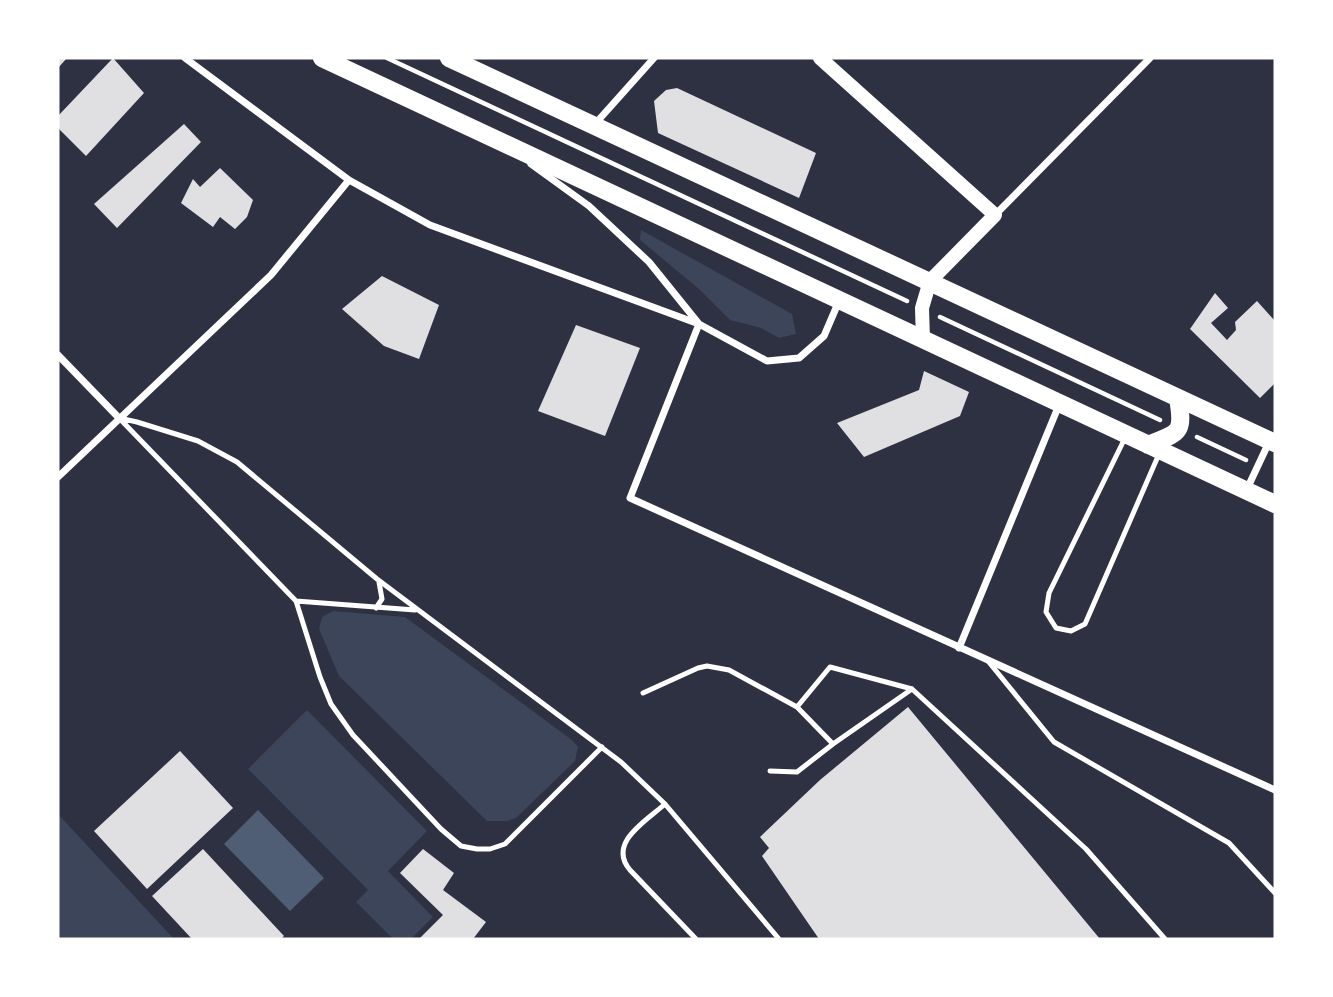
<svg xmlns="http://www.w3.org/2000/svg" width="1333" height="997" viewBox="0 0 1333 997" font-family="Merriweather,serif">
	<style>
		.green { fill: #3c4559 }
		.water { fill: #4f5d75 }
		.building { fill: #e0e0e3 }
		.lines { fill: none; stroke-linecap: round; stroke-linejoin: round }
		.path { stroke: #fff; stroke-width: 4.5 }
		.service { stroke: #fff; stroke-width: 5 }
		.minor { stroke: #fff; stroke-width: 7 }
		.secondary { stroke: #fff; stroke-width: 14 }
		.primary { stroke: #fff; stroke-width: 18 }
	</style>
	<rect width="100%" height="100%" fill="#2d3142"/>
	<!-- green -->
	<path class="green" d="M641 230 792 314 796 334 779 338 761 328 730 320 699 289 640 240Z
		M333 611 405 617 572 740 578 747 575 761 516 818 507 821H487L339 676 319 629 322 617Z
		M307 710 427 831 388 871 433 917 411 939H393L356 902 368 890 248 769Z
		M58 814 174 939H58Z"/>
	<!-- water -->
	<path class="water" d="M258 810 324 878 290 911 224 844Z"/>
	<!-- building -->
	<path class="building" d="M58 58H67L58 68Z
		M113 58 144 93 86 156 58 128V116Z
		M677 88 816 153 799 198 658 133 654 101 666 90Z
		M184 124 201 142 117 228 94 204Z
		M220 168 253 200 247 217 235 229 220 217 213 227 181 203 193 179 200 187Z
		M382 276 439 305 419 359 384 346 342 309Z
		M1215 293 1228 308 1211 323 1227 340 1236 330 1235 322 1257 301 1275 321V383L1260 398 1190 329Z
		M576 325 640 348 605 436 538 411Z
		M924 371 969 392 960 416 864 457 837 423 919 390Z
		M908 707 1100 939H819L762 856 769 848 760 837 820 780Z
		M180 751 233 808 147 889 94 831Z
		M203 849 284 936 281 939H192L152 896Z
		M423 849 454 873 443 890 486 922 473 939H419L443 915 400 873Z"/>
	<g class="lines">
		<!-- path -->
		<path class="path" d="M387 58 907 301
			M940 317 1160 420
			M1197 437 1246 460"/>
		<!-- service -->
		<path class="service" d="M119 418 137 422 198 441 237 462 377 579 621 762 665 804 779 939
			M119 418 296 601 320 677 331 704 353 735 441 829 461 846 477 849H490L505 844 602 747
			M1125 438 1049 593 1046 612 1056 628 1071 631 1085 624 1159 454
			M296 601 415 610
			M376 608 382 599 379 582
			M988 661 1054 742 1229 843 1275 893
			M643 693 698 668 707 666 729 670 797 707 833 744
			M797 707 830 667 912 689 1086 849 1165 939
			M770 771 797 772 833 744 912 689
			M665 804C646 821 607 843 630 870L696 939"/>
		<!-- minor -->
		<path class="minor" d="M185 58 349 180 430 225 699 324 767 361 799 358 824 336 839 301
			M595 124 654 58
			M531 164 589 206 649 262 699 324 630 498 1275 790
			M995 215 1150 58
			M58 355 119 418
			M58 477 271 275 349 180
			M1247 489 1270 440
			M959 648 1059 405"/>
		<!-- secondary -->
		<path class="secondary" d="M820 58 995 215 930 281 922 308 923 340"/>
		<!-- primary -->
		<path class="primary" d="M322 58 1275 504
			M449 58 1275 443
			M1148 445C1180 432 1184 434 1178 398"/>
	</g>
	<!-- border -->
	<rect width="1333" height="997" fill="none" stroke="#ffffff" stroke-width="119"/>
</svg>
